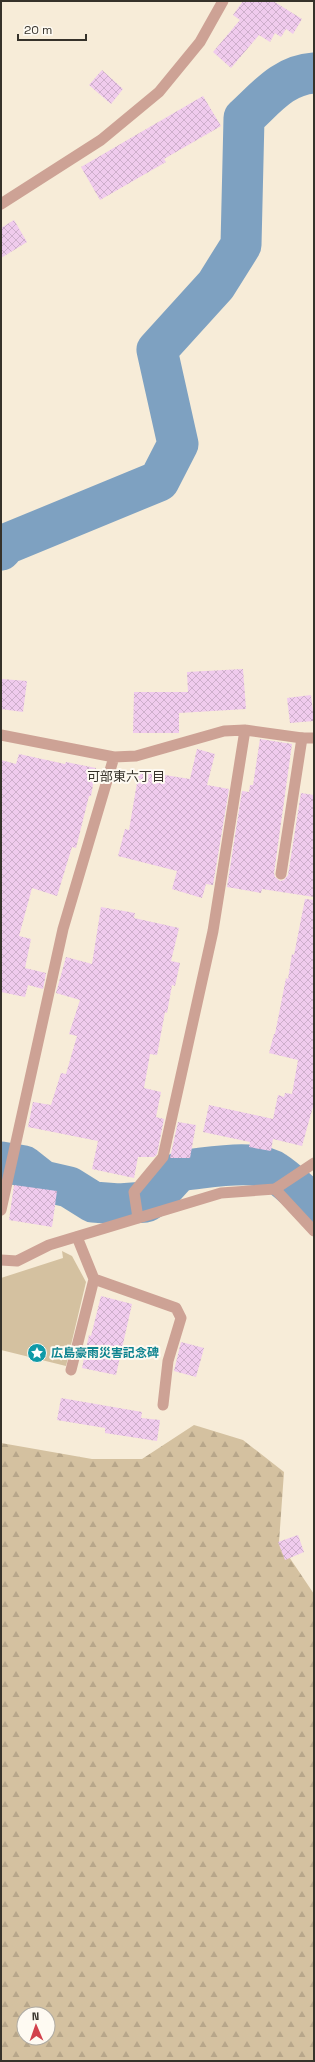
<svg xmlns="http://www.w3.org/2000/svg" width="315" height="2062" viewBox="0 0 315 2062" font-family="'Space Grotesk','Noto Sans JP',sans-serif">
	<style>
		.green { fill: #d4c1a0 }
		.forest { fill: url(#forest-firs); fill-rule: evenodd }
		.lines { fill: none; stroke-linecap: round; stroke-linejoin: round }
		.river { stroke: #7ea1c1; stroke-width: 41 }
		.building { fill: url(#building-cross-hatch) }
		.service { stroke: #cda295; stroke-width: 11 }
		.minor { stroke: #cda295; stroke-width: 11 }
		.labels { text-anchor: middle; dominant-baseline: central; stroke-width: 4; stroke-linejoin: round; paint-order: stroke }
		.culture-label { font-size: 12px; font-weight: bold; fill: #0d838f; stroke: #fefaf2; text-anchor: start }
		.neighbourhood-label { font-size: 13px; fill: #36322a; stroke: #fefaf2 }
	</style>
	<defs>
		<pattern id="forest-firs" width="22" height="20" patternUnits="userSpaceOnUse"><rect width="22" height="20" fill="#d4c1a0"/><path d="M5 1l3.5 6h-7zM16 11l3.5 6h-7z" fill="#b7a68a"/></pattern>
		<pattern id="building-cross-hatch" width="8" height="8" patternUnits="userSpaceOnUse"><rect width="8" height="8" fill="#f0cbed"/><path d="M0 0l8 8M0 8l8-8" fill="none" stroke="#ceafcb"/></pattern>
	</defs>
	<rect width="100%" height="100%" fill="#f7ecd8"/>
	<!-- green -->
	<path class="green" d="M62 1251 72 1256 86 1282 66 1366 1 1350V1278L63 1258Z"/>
	<!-- forest -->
	<path class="forest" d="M194 1425 243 1440 284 1472 279 1542 314 1594V2061H1V1443L92 1459H142ZM24 2014H48V2038H24Z"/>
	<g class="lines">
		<!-- river -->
		<path class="river" d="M1 550 6 544 159 481 178 444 157 350 216 285 241 245 244 118C266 98 283 75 314 73
			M1 1162 24 1166 43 1181 69 1187 93 1202 119 1204 146 1202 157 1195 176 1174 184 1170C208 1168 256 1158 275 1172 289 1181 300 1194 314 1203"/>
	</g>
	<!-- building -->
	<path class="building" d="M243 1H273L302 19 293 34 286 29 281 37 275 33 270 42 259 35 231 68 213 52 240 20 233 15Z
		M102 70 123 89 111 104 89 85Z
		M203 96 221 126 164 159 166 162 100 200 81 167Z
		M14 220 27 242 1 258V228Z
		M243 669 246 709 179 713V733H133L134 692H188L187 672Z
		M2 679 27 681 23 712 1 709Z
		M311 695 314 721 290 723 287 698Z
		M260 739 292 744 274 873 275 877 280 881 284 880 288 875 301 793 314 795V897L262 889 261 893 227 887 242 791 249 792 250 785H253Z
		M197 749 215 754 207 785 229 789 213 885 206 884 202 898 172 889 177 871 118 856 125 829 129 830 139 771 190 779Z
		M19 754 65 764 66 762 96 768 91 796H89L76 848 72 847 57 896 32 888 19 936 31 939 25 968 46 973 43 989 28 985 25 997 1 992V760L16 764Z
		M305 899 314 900V1103L302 1146 273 1139 271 1151 249 1147 250 1142 203 1132 209 1105 273 1119 278 1095 284 1097 285 1093 292 1094 298 1060 269 1053 274 1034H275L286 978 288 979 292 954 294 955Z
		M101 907 135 913 134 918 179 928 171 961 180 963 175 986 172 985 167 1013 165 1012 157 1055 150 1054 144 1088 161 1092 156 1117 164 1119 157 1154 154 1157H138L134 1178 92 1169 98 1141 28 1127 33 1102 51 1105 61 1073 66 1074 77 1036 69 1034 80 1000 56 993 66 957 92 964Z
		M178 1122 196 1125 190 1158H170Z
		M14 1185 57 1191 52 1227 9 1220Z
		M101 1296 132 1304 116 1375 82 1368 89 1335 91 1336Z
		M181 1342 204 1348 196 1377 174 1371Z
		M61 1398 142 1412 141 1418 160 1420 157 1441 105 1433V1428L57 1420Z
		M298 1535 304 1552 285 1560 278 1542Z"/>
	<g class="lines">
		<!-- service -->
		<path class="service" d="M281 874 302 738
			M275 1189 314 1231
			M94 1279 176 1308 181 1318 168 1361 163 1405
			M71 1370 94 1279 77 1237"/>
		<!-- minor -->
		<path class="minor" d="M1 204 101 140 159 92 200 42 223 1
			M1 735 114 757 136 756 224 731 245 730 302 738H314
			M1 1210 63 929 114 757
			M138 1218 134 1192 163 1157 213 931 245 730
			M1 1260 17 1261 49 1245 221 1193 275 1189 314 1163"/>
	</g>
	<!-- icons -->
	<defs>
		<symbol id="sight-disc" viewBox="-11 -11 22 22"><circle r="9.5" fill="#0f9aa8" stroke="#fefaf2"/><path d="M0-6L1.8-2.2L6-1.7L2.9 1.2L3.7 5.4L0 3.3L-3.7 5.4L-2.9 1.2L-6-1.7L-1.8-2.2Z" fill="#fff"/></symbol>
	</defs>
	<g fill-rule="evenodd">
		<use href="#sight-disc" x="26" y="1342" width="22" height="22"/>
	</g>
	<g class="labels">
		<!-- culture labels -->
		<g class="culture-label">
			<text x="51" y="1353">広島豪雨災害記念碑</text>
		</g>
		<!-- neighbourhood labels -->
		<g class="neighbourhood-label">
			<text x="126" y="776">可部東六丁目</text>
		</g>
	</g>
	<!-- border -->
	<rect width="315" height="2062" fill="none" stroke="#36322a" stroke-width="4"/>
	<!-- north arrow -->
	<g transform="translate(36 2026) rotate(358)"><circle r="19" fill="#fefaf2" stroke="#aeaaa2"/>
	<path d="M0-3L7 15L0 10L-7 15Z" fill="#d2414c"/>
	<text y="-6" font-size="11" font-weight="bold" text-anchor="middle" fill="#36322a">N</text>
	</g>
	<!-- scale -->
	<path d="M18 34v6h68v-6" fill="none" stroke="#36322a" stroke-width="2"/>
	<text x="24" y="34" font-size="12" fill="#36322a" stroke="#fefaf2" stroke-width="3" paint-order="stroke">20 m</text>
</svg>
